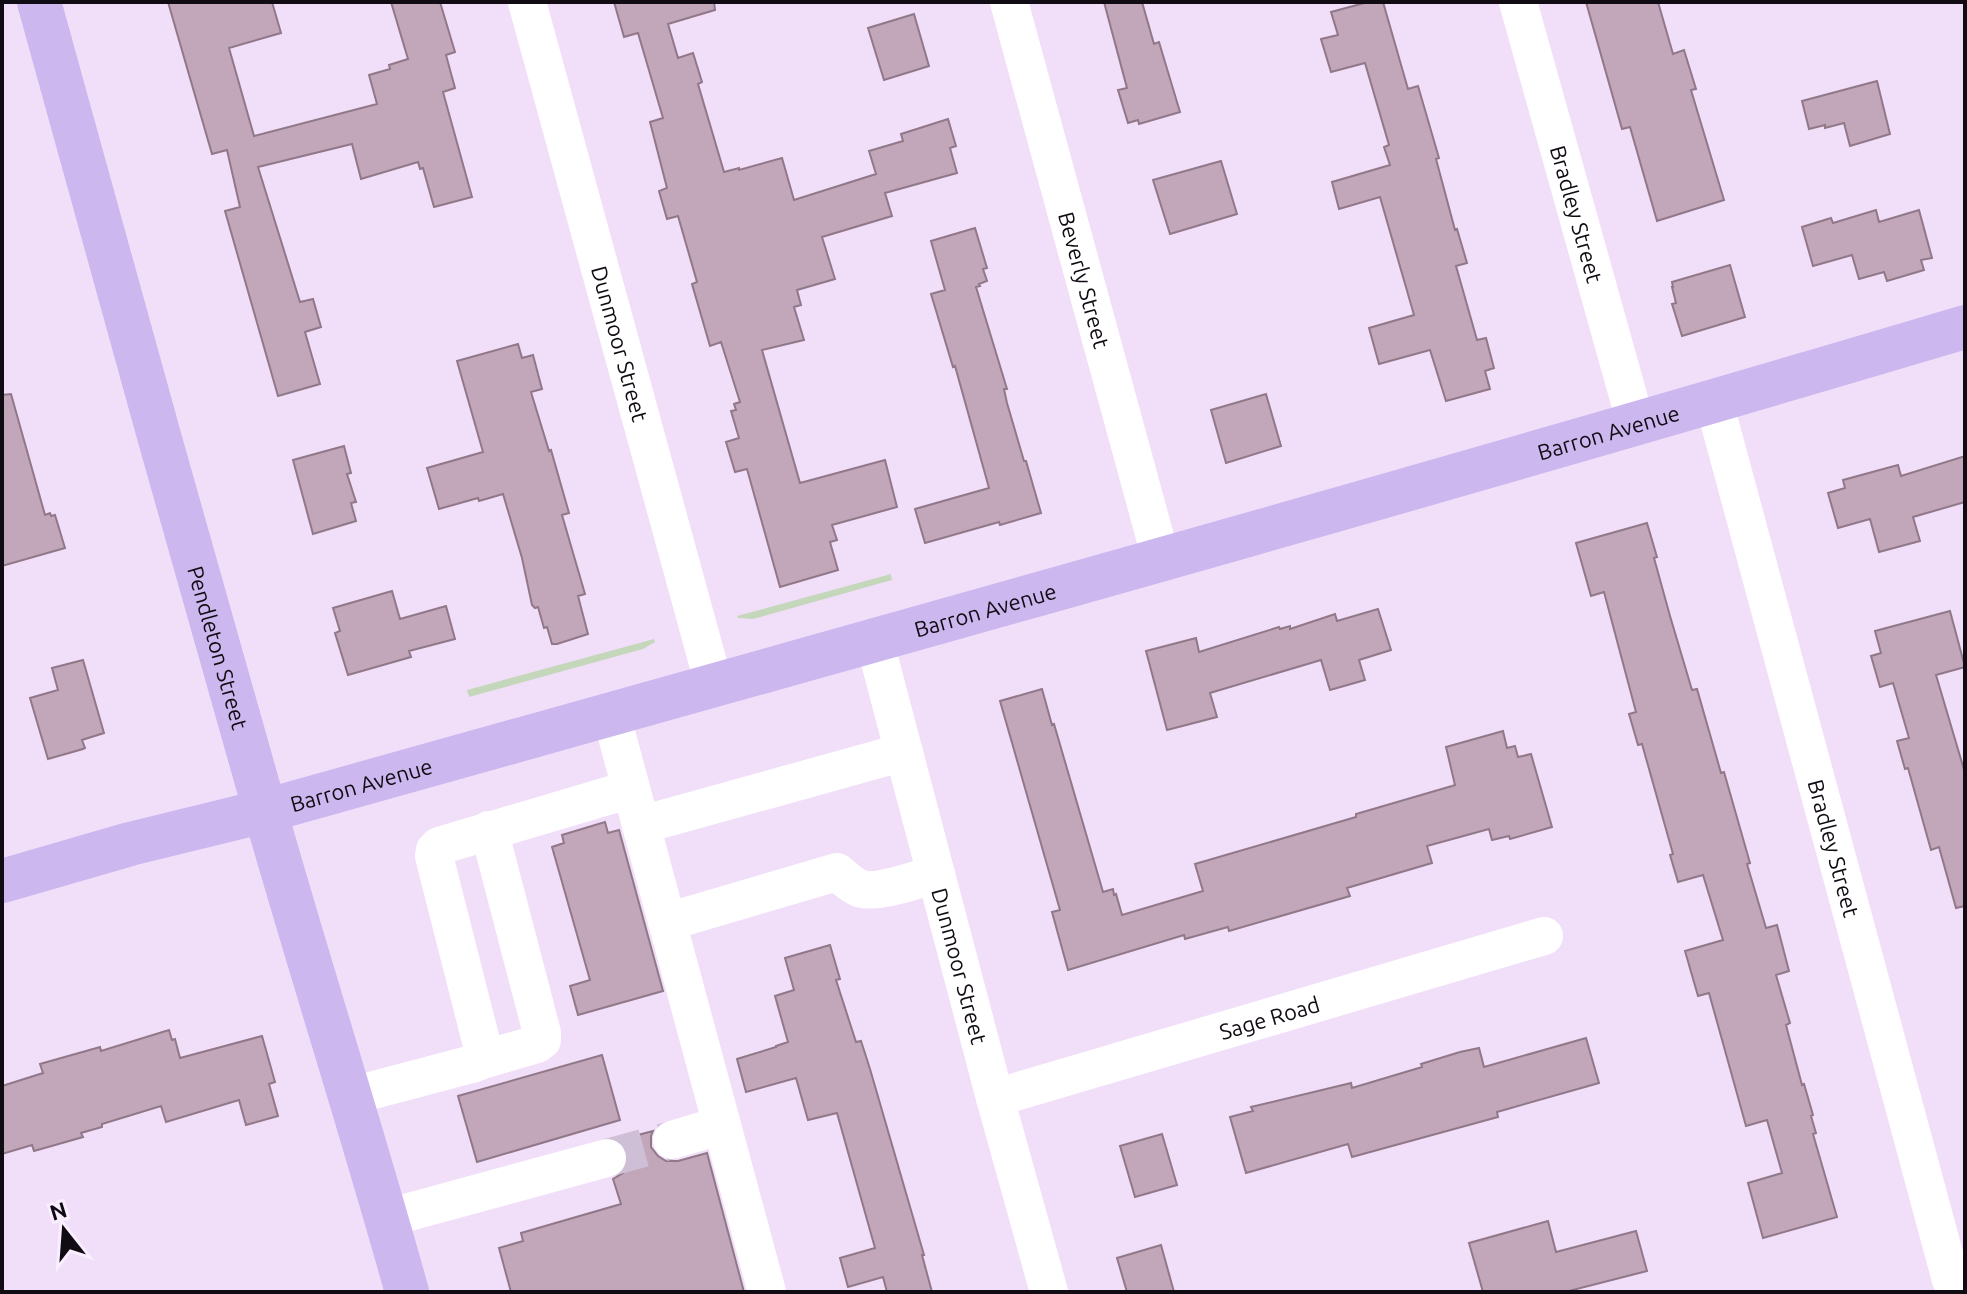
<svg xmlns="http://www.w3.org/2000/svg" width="1967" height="1294" viewBox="0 0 1967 1294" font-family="Ubuntu,sans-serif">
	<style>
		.green { fill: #c5d7bb }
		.building { fill: #c1a7b9; stroke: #917889; stroke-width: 2 }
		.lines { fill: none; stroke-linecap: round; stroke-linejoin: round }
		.minor-tunnel { stroke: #cfbfd6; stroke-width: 38; stroke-dasharray: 38 19; stroke-linecap: butt }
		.minor { stroke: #fff; stroke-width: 38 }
		.major { stroke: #ccb7ef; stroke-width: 44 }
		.labels { text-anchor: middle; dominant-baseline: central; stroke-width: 7; stroke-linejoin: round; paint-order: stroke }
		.street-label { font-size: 22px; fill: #110b13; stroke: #faefff }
	</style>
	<rect width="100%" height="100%" fill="#f1dff9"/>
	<!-- green -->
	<path class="green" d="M891 574 892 580 753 619 738 618 737 616Z
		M654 639 655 642 643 649 469 697 467 690Z"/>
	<!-- building -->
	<path class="building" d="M168 2H272L281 33 229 48 254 136 377 104 369 75 390 69 389 65 408 59 391 2H440L455 52 446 55 455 88 443 92 472 197 434 207 423 168 420 169 418 162 361 179 352 144 258 167 300 302 313 299 321 327 305 332 320 384 278 396 225 211 240 207 227 150 212 154Z
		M614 2H714L715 10 668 24 678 58 693 53 702 82 698 84 724 172 739 168V170L782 158 794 200 876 174 869 151 903 141 901 134 948 119 956 146 950 148 957 173 885 193 892 216 822 237 835 279 797 290 801 305 794 307 804 340 762 350 800 483 885 460 897 507 832 525 837 540 830 542 838 570 780 587 747 469 735 472 726 442 739 438 731 411 736 410 734 404 740 402 721 342 710 346 692 284 697 282 678 216 667 219 659 191 667 188 650 122 663 118 638 33 624 37Z
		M1104 2H1142L1154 44 1159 42 1180 112 1139 124 1138 120 1128 123 1118 90 1127 88Z
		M1368 2H1383L1408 89 1418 86 1439 158 1436 159 1455 230 1457 229 1467 263 1456 266 1477 340 1486 338 1494 368 1485 371 1490 389 1446 401 1430 350 1379 364 1369 328 1414 315 1380 197 1339 209 1332 182 1390 165 1384 147 1389 145 1365 63 1331 72 1321 39 1338 35 1331 12Z
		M1586 2H1658L1673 54 1684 50 1696 89 1691 90 1724 200 1657 221 1630 127 1622 129Z
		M914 14 929 66 884 80 868 28Z
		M1877 81 1890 134 1850 146 1844 123 1825 128V125L1809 129 1802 101Z
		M1221 161 1237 214 1170 234 1153 180Z
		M1876 210 1879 222 1919 210 1932 258 1921 260 1924 270 1887 281 1884 272 1859 279 1852 255 1813 266 1802 227 1831 218 1833 223Z
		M975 228 987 268 983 269 987 281 979 284 980 286 976 287 1007 389H1004L1007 403 1024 461H1026L1041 513 1000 525 999 522 925 543 915 509 989 488 955 366 953 367 931 294 945 290 931 241Z
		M1730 265 1745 317 1682 336 1672 304 1676 303 1672 287H1673L1672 282Z
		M518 344 522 358 533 355 542 389 531 392 549 451 551 450 569 513 562 515 585 594 578 596 588 634 557 644H552L547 627 544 628 538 607 535 608 532 605 522 558 503 494 479 501 478 498 439 509 427 468 483 452 457 361Z
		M11 394 45 515 50 513 51 516 55 515 65 548 2 566V395Z
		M1266 394 1281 446 1226 463 1211 410Z
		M344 446 351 473 347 474 356 502 351 503 356 521 313 534 293 460Z
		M1965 456V502L1913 517 1920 541 1879 552 1870 519 1838 528 1828 493 1845 488 1843 480 1898 465 1901 476Z
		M1647 523 1657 557 1654 558 1670 616 1692 690 1697 689 1721 773 1724 772 1750 863 1747 864 1766 928 1777 925 1789 971 1776 975 1790 1023 1786 1025 1802 1085 1804 1084 1813 1115 1811 1116 1816 1133 1813 1134 1837 1217 1763 1238 1748 1183 1782 1173 1767 1120 1746 1126 1709 993 1698 996 1685 951 1723 940 1703 875 1678 882 1670 855 1673 854 1642 744 1638 745 1629 714 1636 712 1604 592 1591 596 1576 543Z
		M392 591 400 619 446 606 455 639 409 651 411 657 348 675 335 633 340 631 333 608Z
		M1378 609 1391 650 1359 660 1365 680 1330 690 1321 660 1210 693 1217 717 1167 730 1146 651 1196 638 1199 652 1279 627 1280 629 1290 626V629L1335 614 1337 621Z
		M1950 611 1965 667 1936 675 1965 773V906L1956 908 1939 847 1931 850 1908 768 1905 769 1897 741 1909 738 1893 683 1880 687 1871 656 1881 653 1875 631Z
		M83 660 104 733 82 740 85 748 83 749 48 759 30 698 58 690 52 668Z
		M1042 689 1052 725 1054 724 1103 892 1113 889 1114 895 1116 894 1122 915 1203 891 1195 864 1356 817V814L1452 786 1455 785 1446 747 1503 731 1507 748 1515 746 1518 757 1531 754 1552 827 1510 839 1509 836 1492 840 1489 829 1427 846 1432 863 1347 888 1350 896 1229 931 1228 927 1185 939 1184 935 1068 970 1052 912 1060 910 1000 701Z
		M605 822 608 833 619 830 663 991 578 1015 570 986 590 980 552 847 564 843 562 835Z
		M830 945 840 979 836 980 856 1042 861 1041 870 1069 924 1255H922L932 1292H887L883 1277 848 1287 840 1258 875 1248 837 1113 808 1120 796 1078 746 1092 737 1059 776 1047V1046L788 1042 775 996 794 990 785 958Z
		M169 1030 172 1040 175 1039 180 1058 262 1036 275 1082 269 1084 278 1116 246 1125 239 1100 166 1122 161 1106 102 1124V1127L81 1133 83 1137 34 1151 32 1145 2 1154V1086L43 1073 40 1064 100 1047 101 1051Z
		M1586 1038 1599 1083 1497 1112 1498 1117 1352 1157 1348 1144 1246 1173 1230 1117 1253 1111 1251 1107 1351 1083 1352 1088 1422 1067 1421 1064 1460 1052 1479 1048 1484 1067Z
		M602 1055 620 1120 477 1162 458 1096Z
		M653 1131 651 1136V1147L658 1156 666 1161H678L707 1153 744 1292H511L499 1248 523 1241 521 1233 621 1204 613 1179 623 1173 628 1163V1153L623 1143 619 1140Z
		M1162 1134 1177 1185 1135 1197 1120 1146Z
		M1548 1221 1556 1252 1636 1231 1647 1271 1565 1292H1483L1469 1243Z
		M1161 1245 1174 1292H1127L1117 1258Z"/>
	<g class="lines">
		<!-- minor-tunnel -->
		<path class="minor-tunnel" d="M607 1158 672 1140"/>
		<!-- minor -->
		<g class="minor">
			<path id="s1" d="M527 2 714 685"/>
			<path id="s2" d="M1009 2 1161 559"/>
			<path id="s3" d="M1518 2 1636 424"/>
			<path id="s4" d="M1714 402 1951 1280 1965 1276"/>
			<path id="s5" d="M874 639 995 1098 1049 1292"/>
			<path d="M611 714 767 1292"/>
			<path d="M641 825 904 752"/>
			<path d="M667 922 837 872C844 877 851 885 859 888 874 895 920 879 936 874"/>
			<path d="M482 1060 483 1049 434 856 435 850 439 846 631 789"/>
			<path d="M351 1096 472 1064 482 1060 537 1044 542 1040V1033L489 830"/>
			<path id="s6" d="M995 1098 1544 936"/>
			<path d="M672 1140 722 1125"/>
			<path d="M387 1218 607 1158"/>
		</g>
		<!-- major -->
		<g class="major">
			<path id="s7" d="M39 2C113 271 187 539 264 807 310 969 362 1130 407 1292"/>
			<path id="s8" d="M2 881 130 844 265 811C832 652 1400 495 1965 327"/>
		</g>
	</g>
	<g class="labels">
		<!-- street labels -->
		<g class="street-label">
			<text stroke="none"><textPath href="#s3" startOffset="220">Bradley Street</textPath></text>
			<text stroke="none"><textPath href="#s2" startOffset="288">Beverly Street</textPath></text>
			<text stroke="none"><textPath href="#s1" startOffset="354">Dunmoor Street</textPath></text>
			<text stroke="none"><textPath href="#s8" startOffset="1668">Barron Avenue</textPath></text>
			<text stroke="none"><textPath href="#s8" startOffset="1020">Barron Avenue</textPath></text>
			<text stroke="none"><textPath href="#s7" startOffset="670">Pendleton Street</textPath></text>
			<text stroke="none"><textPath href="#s8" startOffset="372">Barron Avenue</textPath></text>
			<text stroke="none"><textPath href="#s4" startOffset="462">Bradley Street</textPath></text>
			<text stroke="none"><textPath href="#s5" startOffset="338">Dunmoor Street</textPath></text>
			<text stroke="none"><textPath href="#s6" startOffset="286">Sage Road</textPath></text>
		</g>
	</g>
	<!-- border -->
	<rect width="1967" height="1294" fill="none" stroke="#110b13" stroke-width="8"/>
	<!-- north arrow -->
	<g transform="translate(64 1230) rotate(343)" stroke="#faefff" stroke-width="6" paint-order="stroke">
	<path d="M0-6L14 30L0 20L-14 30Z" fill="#110b13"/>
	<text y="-12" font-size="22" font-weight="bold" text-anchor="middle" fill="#110b13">N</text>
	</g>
</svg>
